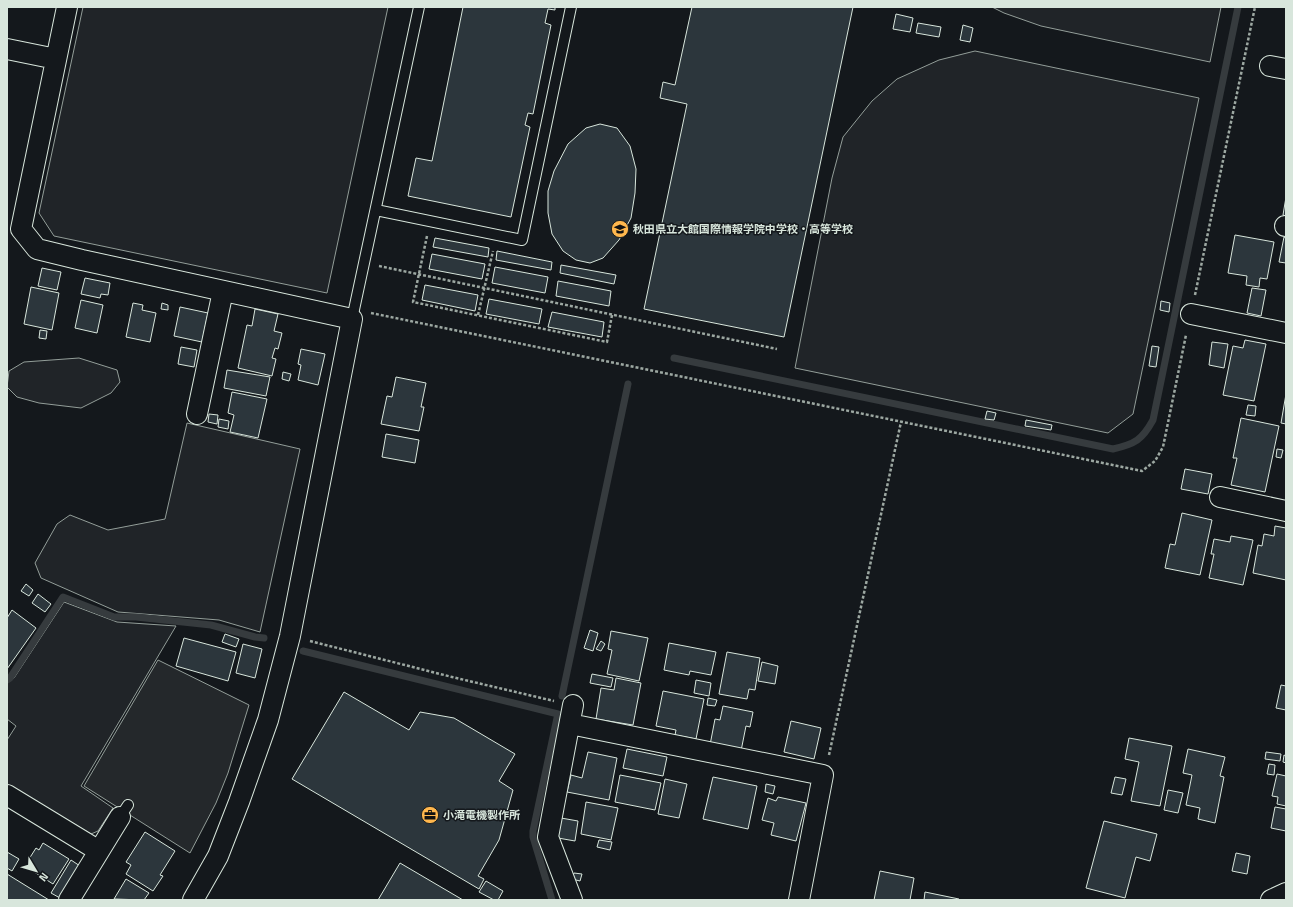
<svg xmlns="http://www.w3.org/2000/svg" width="1293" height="907" viewBox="0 0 1293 907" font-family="'Titillium Web','Noto Sans JP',sans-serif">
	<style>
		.green { fill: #202428; stroke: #939e99 }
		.parking { fill: #24282b; stroke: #939e99 }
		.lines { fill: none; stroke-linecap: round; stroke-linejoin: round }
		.stream { stroke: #363b3e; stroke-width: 7 }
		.building { fill: #2c363c; stroke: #d8e6dc }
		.service-casing { stroke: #d8e6dc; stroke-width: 12 }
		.minor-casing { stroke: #d8e6dc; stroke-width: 22 }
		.path { stroke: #9da8a2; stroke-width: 2.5; stroke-dasharray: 3 2; stroke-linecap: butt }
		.service { stroke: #14181c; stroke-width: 10 }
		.minor { stroke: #14181c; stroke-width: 20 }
		.labels { text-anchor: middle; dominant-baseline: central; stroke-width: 3; stroke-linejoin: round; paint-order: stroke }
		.poi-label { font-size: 11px; font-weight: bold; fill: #d8e6dc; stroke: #14181c; text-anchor: start }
	</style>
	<rect width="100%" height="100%" fill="#14181c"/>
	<!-- green -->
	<path class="green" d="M83 7H388L327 293 54 236 39 213Z
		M992 7H1221L1210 62 1041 26 1004 13Z
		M975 51 1199 98 1133 414 1108 433 795 368 832 178 843 137 872 101 897 79 939 60Z
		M79 358 117 370 120 382 111 393 81 408 39 403 17 397 7 387 9 371 24 362Z
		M187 423 300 449 260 632 219 620 118 612 41 578 35 563 57 524 70 515 108 530 165 519Z
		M64 602 117 622 176 626 81 786 113 808 98 831 91 834 7 784V740L16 726 7 719V683L14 678Z"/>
	<!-- parking -->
	<path class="parking" d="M158 660 249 705 228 773 216 803 190 853 84 786Z"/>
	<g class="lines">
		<!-- stream -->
		<path class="stream" d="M674 358 1113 449C1135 444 1142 440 1153 420L1238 7
			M303 651 558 714
			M7 680 10 678 63 597 114 617H136L211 625 255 637 264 638
			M562 696 628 384
			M552 900 533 837V831L557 718"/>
	</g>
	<!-- building -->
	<path class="building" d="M463 7H555V10L548 9 545 23 551 25 533 114 528 113 525 125 530 127 511 217 408 196 416 158 432 161Z
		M692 7H853L784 337 644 309 687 104 660 98 663 82 675 85Z
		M896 14 913 18 910 32 893 29Z
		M918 23 941 27 939 37 916 33Z
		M963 25 973 28 970 42 960 40Z
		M600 124 617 128 630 146 636 169 635 193 631 218 619 240 603 258 590 263 576 260 563 251 552 234 548 213V191L554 171 568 144 586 128Z
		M1286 197V216L1283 215Z
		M1235 235 1274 242 1267 279 1260 278 1259 287 1246 285 1247 276 1228 273Z
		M1284 237 1286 238V263L1279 262Z
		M435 238 489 248 488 257 433 247Z
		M497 251 552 262 551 270 496 260Z
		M432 254 485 264 482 279 429 269Z
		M561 265 616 275 614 284 560 273Z
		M495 267 548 277 545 293 492 283Z
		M42 268 61 272 57 290 38 286Z
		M85 278 110 283 108 295 101 294 100 298 81 294Z
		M558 281 611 291 609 306 556 296Z
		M425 285 478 295 475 311 422 300Z
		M31 287 59 293 52 330 24 324Z
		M1252 288 1266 290 1261 316 1247 313Z
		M489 299 542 309 539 324 486 314Z
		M81 300 103 305 97 333 75 328Z
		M1161 301 1170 303 1169 312 1160 310Z
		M133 303 143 305 142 310 156 313 150 342 126 337Z
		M162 303 168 305V310L161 309Z
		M180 307 208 313 202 342 174 336Z
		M255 309 278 314 274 331 282 333 278 349 275 348 272 358 276 359 272 376 238 368 247 325 252 326Z
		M552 312 604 322 602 337 548 327Z
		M40 330 47 331 46 339 39 338Z
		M1245 340 1266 344 1254 401 1223 395 1233 346 1243 348Z
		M1212 342 1228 344 1224 368 1209 365Z
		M1152 346 1159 347 1156 367 1149 366Z
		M181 347 197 350 194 367 178 364Z
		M301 349 325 354 318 385 298 380 301 365 298 364Z
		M227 370 270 377 266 396 224 388Z
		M283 372 291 374 289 381 282 379Z
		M396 377 426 383 421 407H424L419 431 381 424 387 396 392 397Z
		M232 392 267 399 258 438 230 432 234 415 228 413Z
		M1286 394V424L1281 423Z
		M1248 405 1256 406 1255 416 1246 415Z
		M987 411 996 413 994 420 985 419Z
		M209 414 218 415 217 424 208 422Z
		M1241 418 1279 426 1265 492 1231 485 1237 458H1233Z
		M219 419 229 421 228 429 218 427Z
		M1026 420 1052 425 1051 430 1025 426Z
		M386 434 419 440 415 463 382 457Z
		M1277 449 1283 450 1281 458 1276 457Z
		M1185 469 1212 474 1208 494 1181 489Z
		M1182 513 1212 520 1200 575 1165 568 1170 544 1175 545Z
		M1275 526 1286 528V580L1253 573 1258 545 1262 546 1264 534 1274 536Z
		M1231 536 1253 540 1243 585 1209 578 1214 554H1211L1214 539 1230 542Z
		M26 584 33 590 29 596 21 591Z
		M38 594 51 604 45 612 32 603Z
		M12 610 36 628 7 669V618Z
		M590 630 598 633 593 651 584 648Z
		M611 631 648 638 639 681 607 674 612 650 608 649Z
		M225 634 239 639 236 647 222 642Z
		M184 638 236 652 228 681 176 666Z
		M601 641 605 644 601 651 596 649Z
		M669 643 716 652 711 675 690 671 689 675 664 670Z
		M243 644 262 649 255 678 236 673Z
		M727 652 760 658 755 690 749 689 747 699 719 694Z
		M762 662 778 666 775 684 758 681Z
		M592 674 613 678 611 687 590 683Z
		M616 678 641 683 633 725 596 719 601 688 614 690Z
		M696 680 711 683 709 696 694 693Z
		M1281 685 1286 686V710L1276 708Z
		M663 691 704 699 696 739 675 735 676 730 656 726Z
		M344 692 409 730 420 712 454 718 515 754 499 781 513 790 499 840 478 876 484 879 479 889 292 779Z
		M708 698 717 700 715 706 707 705Z
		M723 706 753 712 750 727 746 726 741 751 710 745 715 719 720 720Z
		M791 721 821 728 814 759 784 752Z
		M1129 738 1172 746 1160 806 1131 801 1139 762 1125 759Z
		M627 749 667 757 663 776 623 768Z
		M1188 749 1225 757 1220 776 1224 777 1215 823 1198 819 1200 808 1186 805 1192 775 1183 773Z
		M588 752 617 758 609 800 567 792 571 775 582 778Z
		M1266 752 1281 754 1280 761 1265 759Z
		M1284 755 1286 756V763L1283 762Z
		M1269 764 1275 765 1274 775 1267 774Z
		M1277 774 1286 776V806L1277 804 1278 797 1272 796Z
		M620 775 661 783 655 810 615 802Z
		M713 777 757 786 748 829 703 819Z
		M1115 777 1126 779 1122 795 1111 793Z
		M665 779 687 784 679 818 658 814Z
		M766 784 775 786 773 794 765 792Z
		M1168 790 1183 793 1178 813 1164 810Z
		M778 797 806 803 796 841 771 835 774 823 762 820 768 798 776 801Z
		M586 802 618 808 611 840 581 834Z
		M1275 807 1286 809V831L1271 828Z
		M561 818 578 821 575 841 558 838Z
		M1104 821 1157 834 1150 861 1136 857 1125 898 1086 888Z
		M145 832 175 851 160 875 163 876 153 891 126 874 131 865 126 862Z
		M599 840 612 842 610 850 597 847Z
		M43 843 69 859 53 884 28 868 32 861 29 859 36 848 39 850Z
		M7 852 19 859 12 871 7 868Z
		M1236 853 1250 856 1247 874 1232 871Z
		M71 860 80 866 60 898 51 893Z
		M400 863 463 900H378Z
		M880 871 914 878 910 900H874Z
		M574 873 582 874 580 881 572 879Z
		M7 874 49 900H7Z
		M126 879 149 893 144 900 114 899Z
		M486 881 503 891 498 900H494L479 892Z
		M925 892 959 899V900H924Z"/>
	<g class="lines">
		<defs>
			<path id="service" d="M376 210 522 240 571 7
				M352 319 419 7
				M120 817 128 805"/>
			<path id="minor" d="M67 7 21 229 37 249 82 260 352 319 290 636 268 720 239 802 218 856 193 900
				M7 49 56 59
				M1270 66 1286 69
				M1285 226H1286
				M1191 314 1286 333
				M197 414 223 291
				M1220 497 1286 511
				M570 724 823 775 799 900
				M7 795 99 851
				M69 900 120 817
				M572 900 548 837 573 705
				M1271 900 1286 893"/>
		</defs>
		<!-- service casing -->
		<use href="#service" class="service-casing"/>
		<!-- minor casing -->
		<use href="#minor" class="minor-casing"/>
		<!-- path -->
		<path class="path" d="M427 236 413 302 607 342 612 315
			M379 266 777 349
			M1195 295 1255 7
			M371 313 1142 471 1155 461 1163 447 1186 335
			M478 315 493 251
			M310 641 452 677 554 701
			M829 755 901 422"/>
		<!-- service -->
		<use href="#service" class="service"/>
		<!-- minor -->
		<use href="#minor" class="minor"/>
	</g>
	<!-- icons -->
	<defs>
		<symbol id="school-disc" viewBox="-11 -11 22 22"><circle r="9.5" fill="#ffb74d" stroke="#14181c"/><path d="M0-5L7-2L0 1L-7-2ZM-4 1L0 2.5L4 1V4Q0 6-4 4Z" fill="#111"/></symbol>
		<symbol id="office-disc" viewBox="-11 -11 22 22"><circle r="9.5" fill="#ffb74d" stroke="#14181c"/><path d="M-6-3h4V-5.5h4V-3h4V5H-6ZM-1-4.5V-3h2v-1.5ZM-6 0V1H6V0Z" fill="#111"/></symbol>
	</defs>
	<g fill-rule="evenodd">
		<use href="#school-disc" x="610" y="219" width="20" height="20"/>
		<use href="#office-disc" x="420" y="805" width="20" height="20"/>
	</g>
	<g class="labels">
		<!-- poi labels -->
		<g class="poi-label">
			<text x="633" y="229">秋田県立大館国際情報学院中学校・高等学校</text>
			<text x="443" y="815">小滝電機製作所</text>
		</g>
	</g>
	<!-- border -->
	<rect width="1293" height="907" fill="none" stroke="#d8e6dc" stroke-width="16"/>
	<!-- north arrow -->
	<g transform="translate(36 871) rotate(128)" stroke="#14181c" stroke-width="3" paint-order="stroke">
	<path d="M0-3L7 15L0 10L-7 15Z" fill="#d8e6dc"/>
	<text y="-6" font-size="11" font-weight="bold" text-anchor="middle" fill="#d8e6dc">N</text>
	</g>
</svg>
